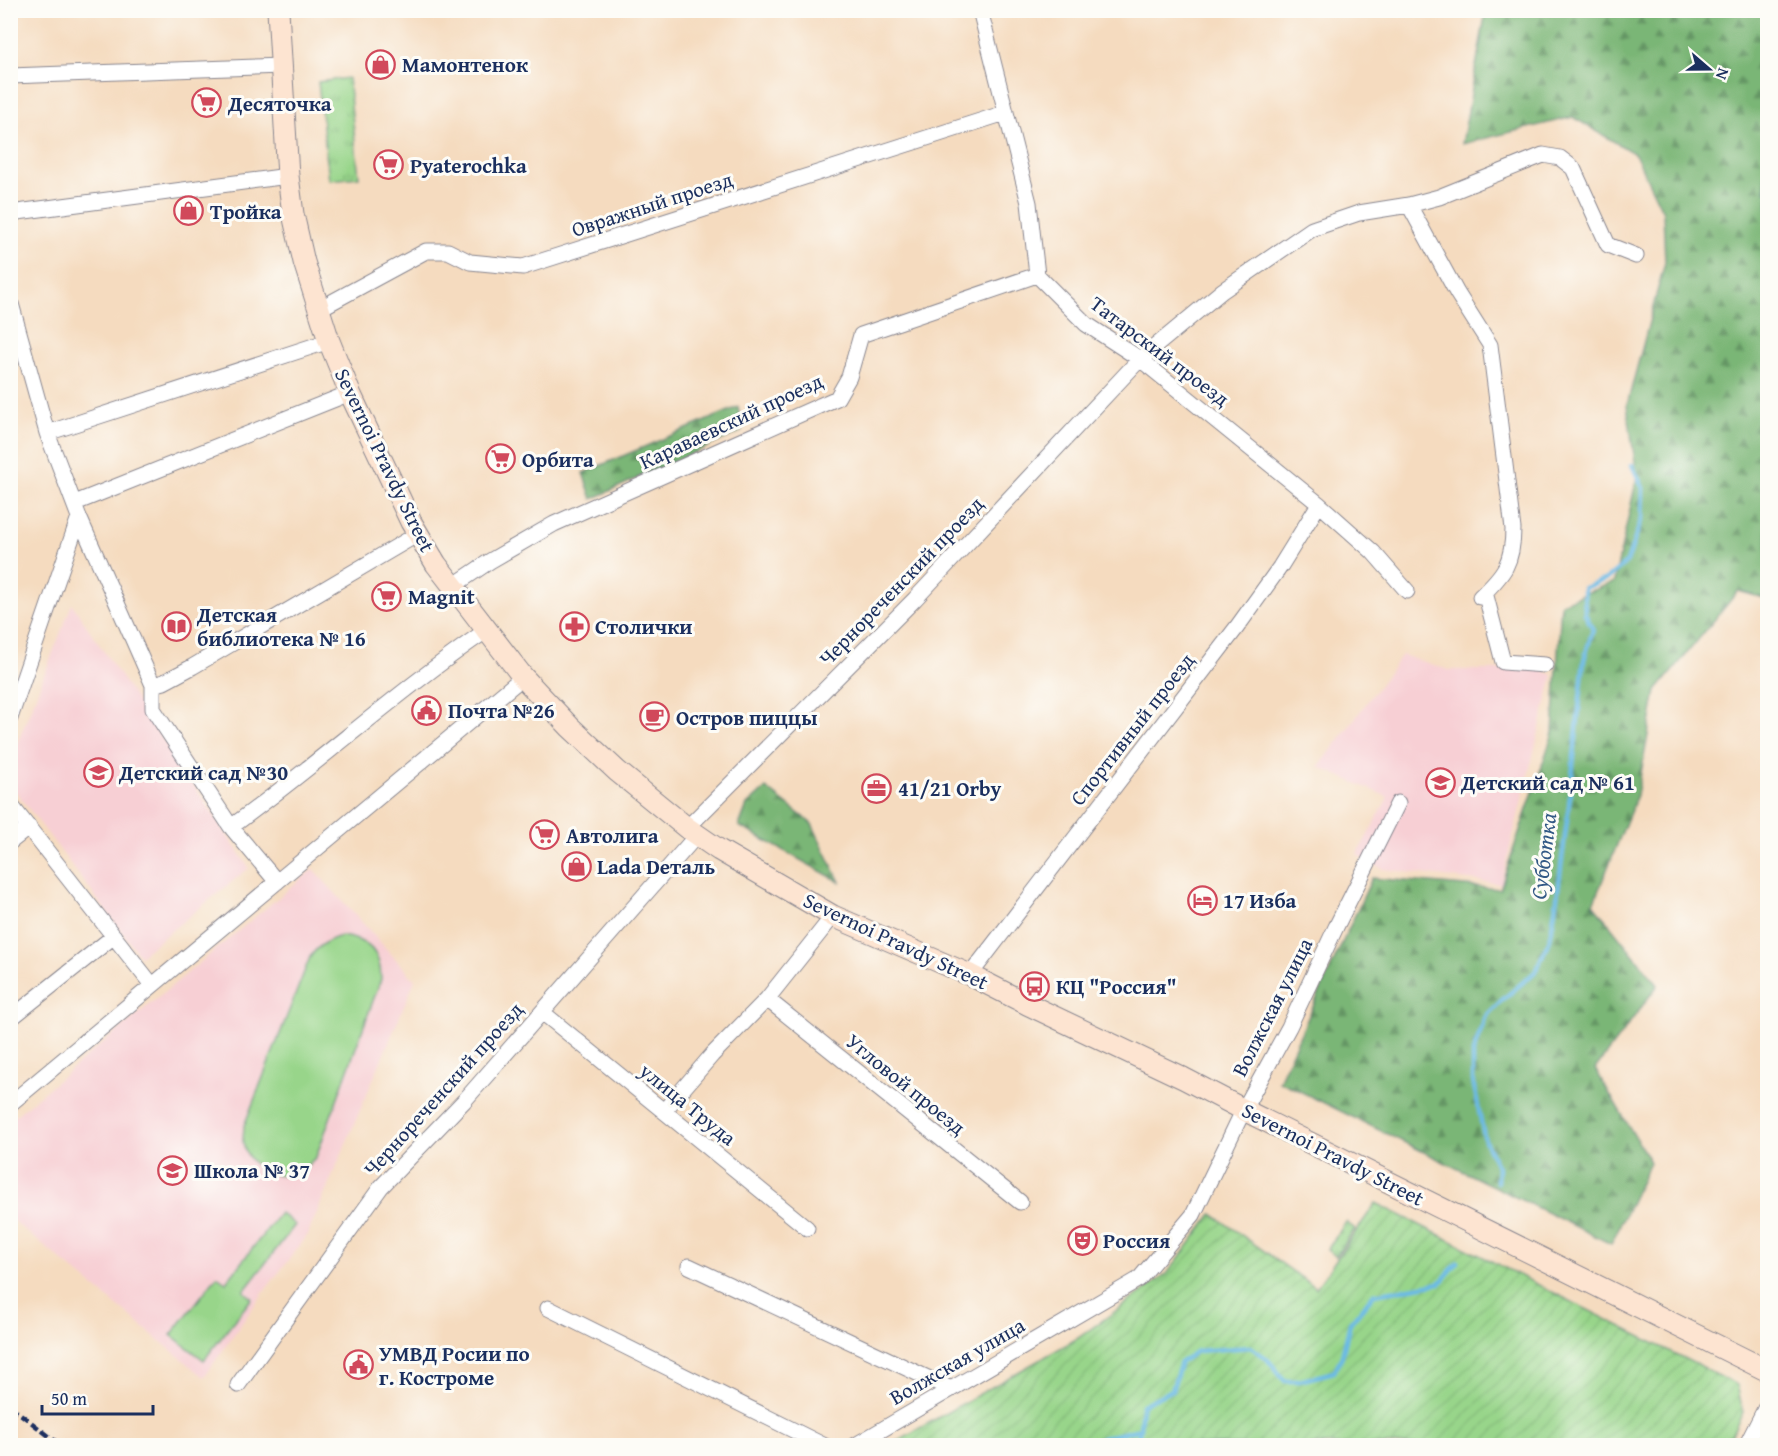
<svg xmlns="http://www.w3.org/2000/svg" width="1778" height="1456" viewBox="0 0 1778 1456" font-family="'Gentium Book Plus',serif">
	<style>
		.built { fill: #f7cfd4 }
		.grass { fill: url(#grass-tufts); stroke: #5a8274; stroke-width: 1.5 }
		.forest { fill: url(#forest-firs); stroke: #4a726a; stroke-width: 1.5 }
		.park { fill: url(#park-dots); stroke: #5a8274; stroke-width: 1.5 }
		.garden { fill: url(#garden-furrows); stroke: #5a8274; stroke-width: 1.5 }
		.pitch { fill: #98d58a; stroke: #5a8274; stroke-width: 1.5 }
		.lines { fill: none; stroke-linecap: round; stroke-linejoin: round }
		.stream { stroke: #6bbae5; stroke-width: 4.5 }
		.minor-casing { stroke: #88858e; stroke-width: 17 }
		.secondary-casing { stroke: #88858e; stroke-width: 23 }
		.minor { stroke: #fff; stroke-width: 15 }
		.secondary { stroke: #fde4d1; stroke-width: 21 }
		.rail { stroke: #1b2f5e; stroke-width: 4.5; stroke-dasharray: 9 4.5; stroke-linecap: butt }
		.labels { text-anchor: middle; dominant-baseline: central; stroke-width: 6; stroke-linejoin: round; paint-order: stroke }
		.poi-label { font-size: 21px; font-weight: bold; fill: #1b2f5e; stroke: #fdfcf7; text-anchor: start }
		.street-label { font-size: 21px; fill: #1b2f5e; stroke: #fdfcf7 }
		.water-label { font-size: 22px; font-style: italic; fill: #335986; stroke: #fdfcf7 }
	</style>
	<defs>
		<pattern id="grass-tufts" width="24" height="20" patternUnits="userSpaceOnUse" patternTransform="scale(1.5)"><rect width="24" height="20" fill="#98d58a"/><path d="M3 7l-1-3M5 7V3M7 7l1-3M15 17l-1-3M17 17v-4M19 17l1-3" fill="none" stroke="#82b77a"/></pattern>
		<pattern id="forest-firs" width="22" height="20" patternUnits="userSpaceOnUse" patternTransform="scale(1.5)"><rect width="22" height="20" fill="#7ab676"/><path d="M5 1l3.5 6h-7zM16 11l3.5 6h-7z" fill="#639464"/></pattern>
		<pattern id="park-dots" width="8" height="8" patternUnits="userSpaceOnUse" patternTransform="scale(1.5)"><rect width="8" height="8" fill="#98d58a"/><path d="M2 2h.1M6 6h.1" fill="none" stroke="#82b77a" stroke-width="1.8" stroke-linecap="round"/></pattern>
		<pattern id="garden-furrows" width="10" height="10" patternUnits="userSpaceOnUse" patternTransform="scale(1.5)"><rect width="10" height="10" fill="#98d58a"/><path d="M-1 1l2-2M0 10L10 0M9 11l2-2" fill="none" stroke="#82b77a"/></pattern>
	</defs>
	<rect width="100%" height="100%" fill="#fdfcf7"/>
	<filter id="ink" filterUnits="userSpaceOnUse"><feTurbulence type="fractalNoise" baseFrequency=".0167" numOctaves="2"/><feDisplacementMap in="SourceGraphic" scale="12" xChannelSelector="R" yChannelSelector="G"/><feConvolveMatrix kernelMatrix="1 2 1 2 8 2 1 2 1" color-interpolation-filters="sRGB"/></filter>
	<filter id="wash" filterUnits="userSpaceOnUse"><feTurbulence type="fractalNoise" baseFrequency=".008" numOctaves="4" result="noise"/><feDisplacementMap in="SourceGraphic" scale="24" xChannelSelector="R" yChannelSelector="G"/><feGaussianBlur stdDeviation="1.35" result="paint"/><feColorMatrix in="noise" values="0 0 0 0 0 0 0 0 0 0 0 0 0 0 0 0 0 1.4 0 .05"/><feComposite in="paint" operator="in"/></filter>
	<g filter="url(#wash)">
		<rect width="100%" height="100%" fill="#f5dbbf"/>
		<!-- built -->
		<path class="built" d="M72 604 249 868 140 956 11 785V759Z
			M1402 655 1449 670H1541L1553 675 1501 884 1383 869 1357 855 1388 797 1319 767Z
			M313 869 415 980 307 1236 266 1289 204 1377 11 1219 10 1120Z"/>
		<!-- grass -->
		<path class="grass" d="M348 78 359 177 329 180 318 82Z"/>
		<!-- forest -->
		<path class="forest" d="M1486 11H1767L1765 191 1768 193 1767 599 1738 591 1656 691 1637 795 1593 904 1658 985 1595 1069 1650 1162 1611 1244 1279 1081 1372 878 1500 889 1553 733 1561 603 1614 582 1637 477 1627 405 1665 262 1663 212 1635 154 1573 117 1462 144Z
			M738 407 742 431 592 499 583 473Z
			M766 788 812 824 840 882 739 826 747 805Z"/>
		<!-- park -->
		<path class="park" d="M1346 1222 1355 1229 1336 1256 1327 1250Z"/>
		<!-- garden -->
		<path class="garden" d="M1376 1203 1737 1385 1743 1412 1727 1445H890L1078 1338 1167 1274 1212 1214 1316 1288Z"/>
		<!-- pitch -->
		<path class="pitch" d="M1767 10 1768 11 1767 193 1765 191Z
			M342 936C369 940 381 952 381 979L316 1157C309 1164 303 1171 293 1174 270 1180 246 1164 243 1141 243 1136 244 1131 244 1126L310 957C319 945 327 940 342 936Z
			M280 1213 295 1225 244 1291 252 1298 204 1360 171 1335 217 1276 226 1282Z"/>
		<g class="lines">
			<!-- stream -->
			<path class="stream" d="M1497 1182 1498 1168 1485 1141 1473 1081V1052L1486 1016 1501 1001 1535 972 1550 939 1557 898 1569 805 1584 660 1593 629 1585 614 1584 588 1606 579 1627 562 1642 518 1643 488 1632 465
				M1091 1446 1102 1438 1140 1429
				M1137 1446 1140 1429 1142 1405 1172 1390 1181 1362 1197 1351 1251 1347 1268 1360 1285 1381H1299L1334 1372 1342 1356 1350 1323 1374 1294 1440 1283 1458 1262"/>
		</g>
	</g>
	<g filter="url(#ink)">
		<g class="lines">
			<defs>
				<path id="minor" d="M980 10 1029 203 1037 275 1086 324 1140 359 1319 504 1373 552 1407 591
					M10 76 281 66
					M1409 205 1457 293 1490 345 1513 529C1513 563 1504 574 1480 597
					M10 213 288 176
					M10 300 47 433 79 517 153 685V709L231 827 277 882
					M319 309 426 251H448L470 262 523 267 1005 113
					M47 433 329 341
					M75 503 350 393
					M453 586 490 561 554 524 837 398 849 377 861 335 1037 275
					M1485 592 1503 662 1545 665
					M153 685 164 682 192 667 418 534
					M10 718 79 517
					M10 804 152 985
					M231 827C318 764 398 691 487 630
					M687 828 915 599 1140 359 1222 291 1312 229 1359 213 1409 205 1439 197 1543 155 1560 158 1573 168 1608 245 1636 256
					M10 842 29 827
					M970 975 1237 627 1280 567 1319 504
					M767 999 1020 1202
					M542 1012 807 1228
					M10 1019 114 936
					M10 1104 523 677
					M664 1111 712 1055 767 999 833 916
					M689 1266 951 1389
					M548 1308 825 1446
					M238 1385 381 1187 464 1101 697 835
					M854 1446 1139 1279 1193 1215 1244 1109 1289 1027 1336 927 1398 803
					M1746 1446 1768 1403"/>
				<path id="secondary" d="M278 10 288 176 293 214 304 262 329 341 350 393 411 522 436 564 523 677 570 727 617 771 687 828 719 850 833 916 970 975 1027 1004 1183 1078 1252 1114 1768 1371"/>
			</defs>
			<!-- minor casing -->
			<use href="#minor" class="minor-casing"/>
			<!-- secondary casing -->
			<use href="#secondary" class="secondary-casing"/>
			<!-- minor -->
			<use href="#minor" class="minor"/>
			<!-- secondary -->
			<use href="#secondary" class="secondary"/>
			<!-- rail -->
			<path class="rail" d="M10 1406 62 1446"/>
		</g>
	</g>
	<!-- icons -->
	<defs>
		<symbol id="shop-ring" viewBox="-11 -11 22 22"><circle r="9.5" fill="#fdfcf7" stroke="#d1495b" stroke-width="1.5"/><path d="M-5-2.5h2.3a2.7 3.5 0 0 1 5.4 0H5L5.5 6h-11ZM-1.5-2.5h3a1.5 2.3 0 0 0-3 0Z" fill="#d1495b"/></symbol>
		<symbol id="supermarket-ring" viewBox="-11 -11 22 22"><circle r="9.5" fill="#fdfcf7" stroke="#d1495b" stroke-width="1.5"/><path d="M-6-5.5h2.5l.6 2H6L4.5 2H-2.5L-4.4-4H-6ZM-1.5 3.2a1.3 1.3 0 1 0 .1 0ZM3 3.2a1.3 1.3 0 1 0 .1 0Z" fill="#d1495b"/></symbol>
		<symbol id="library-ring" viewBox="-11 -11 22 22"><circle r="9.5" fill="#fdfcf7" stroke="#d1495b" stroke-width="1.5"/><path d="M-6-4Q-3-5.5-.7-3.5V5Q-3 3-6 4ZM6-4Q3-5.5 .7-3.5V5Q3 3 6 4Z" fill="#d1495b"/></symbol>
		<symbol id="pharmacy-ring" viewBox="-11 -11 22 22"><circle r="9.5" fill="#fdfcf7" stroke="#d1495b" stroke-width="1.5"/><path d="M-2-6h4v4h4v4h-4v4h-4v-4h-4v-4h4Z" fill="#d1495b"/></symbol>
		<symbol id="civic-ring" viewBox="-11 -11 22 22"><circle r="9.5" fill="#fdfcf7" stroke="#d1495b" stroke-width="1.5"/><path d="M-.6-6.5H3V-4.5H.6V-3L4-1V1h2V6H-6V1h2V-1L-.6-3ZM-1.2 2.5V6h2.4V2.5Z" fill="#d1495b"/></symbol>
		<symbol id="cafe-ring" viewBox="-11 -11 22 22"><circle r="9.5" fill="#fdfcf7" stroke="#d1495b" stroke-width="1.5"/><path d="M-5.5-4.5H6V0H3Q3 3.5 0 3.5H-2.5Q-5.5 3.5-5.5 0ZM3-3.2v2h1.7v-2ZM-6 4.5H4V6H-6Z" fill="#d1495b"/></symbol>
		<symbol id="school-ring" viewBox="-11 -11 22 22"><circle r="9.5" fill="#fdfcf7" stroke="#d1495b" stroke-width="1.5"/><path d="M0-5L7-2L0 1L-7-2ZM-4 1L0 2.5L4 1V4Q0 6-4 4Z" fill="#d1495b"/></symbol>
		<symbol id="office-ring" viewBox="-11 -11 22 22"><circle r="9.5" fill="#fdfcf7" stroke="#d1495b" stroke-width="1.5"/><path d="M-6-3h4V-5.5h4V-3h4V5H-6ZM-1-4.5V-3h2v-1.5ZM-6 0V1H6V0Z" fill="#d1495b"/></symbol>
		<symbol id="hotel-ring" viewBox="-11 -11 22 22"><circle r="9.5" fill="#fdfcf7" stroke="#d1495b" stroke-width="1.5"/><path d="M-6-4.5h1.5V1H6V5H4.5V3h-9V5H-6ZM-4 0a1.8 1.8 0 1 1 3.6 0ZM.5 0V-2.5h3Q6-2.5 6 0Z" fill="#d1495b"/></symbol>
		<symbol id="bus-ring" viewBox="-11 -11 22 22"><circle r="9.5" fill="#fdfcf7" stroke="#d1495b" stroke-width="1.5"/><path d="M-5-6H5V4H4V6H2V4H-2V6H-4V4H-5ZM-3.5-4V0h7V-4ZM-3.5 1.2v1.5H-2V1.2ZM2 1.2v1.5H3.5V1.2Z" fill="#d1495b"/></symbol>
		<symbol id="theatre-ring" viewBox="-11 -11 22 22"><circle r="9.5" fill="#fdfcf7" stroke="#d1495b" stroke-width="1.5"/><path d="M-5-5.5Q0-4 5-5.5V0Q5 5 0 6Q-5 5-5 0ZM-3.3-2.5H-1v1.5H-3.3ZM1-2.5H3.3v1.5H1ZM-2.8 1Q0 5.5 2.8 1Z" fill="#d1495b"/></symbol>
	</defs>
	<g fill-rule="evenodd">
		<use href="#shop-ring" x="364" y="48" width="33" height="33"/>
		<use href="#supermarket-ring" x="190" y="86" width="33" height="33"/>
		<use href="#supermarket-ring" x="372" y="148" width="33" height="33"/>
		<use href="#shop-ring" x="172" y="194" width="33" height="33"/>
		<use href="#supermarket-ring" x="484" y="442" width="33" height="33"/>
		<use href="#supermarket-ring" x="370" y="580" width="33" height="33"/>
		<use href="#library-ring" x="160" y="610" width="33" height="33"/>
		<use href="#pharmacy-ring" x="558" y="610" width="33" height="33"/>
		<use href="#civic-ring" x="410" y="694" width="33" height="33"/>
		<use href="#cafe-ring" x="638" y="700" width="33" height="33"/>
		<use href="#school-ring" x="82" y="756" width="33" height="33"/>
		<use href="#school-ring" x="1424" y="766" width="33" height="33"/>
		<use href="#office-ring" x="860" y="772" width="33" height="33"/>
		<use href="#supermarket-ring" x="528" y="818" width="33" height="33"/>
		<use href="#shop-ring" x="560" y="850" width="33" height="33"/>
		<use href="#hotel-ring" x="1186" y="884" width="33" height="33"/>
		<use href="#bus-ring" x="1018" y="970" width="33" height="33"/>
		<use href="#school-ring" x="156" y="1154" width="33" height="33"/>
		<use href="#theatre-ring" x="1066" y="1224" width="33" height="33"/>
		<use href="#civic-ring" x="342" y="1348" width="33" height="33"/>
	</g>
	<g class="labels">
		<!-- poi labels -->
		<g class="poi-label">
			<text x="402" y="64">Мамонтенок</text>
			<text x="228" y="103">Десяточка</text>
			<text x="410" y="165">Pyaterochka</text>
			<text x="210" y="211">Тройка</text>
			<text x="522" y="459">Орбита</text>
			<text x="408" y="596">Magnit</text>
			<text x="197" y="614">Детская<tspan x="197" dy="24">библиотека № 16</tspan></text>
			<text x="595" y="626">Столички</text>
			<text x="448" y="710">Почта №26</text>
			<text x="676" y="717">Остров пиццы</text>
			<text x="119" y="772">Детский сад №30</text>
			<text x="1461" y="782">Детский сад № 61</text>
			<text x="898" y="788">41/21 Orby</text>
			<text x="566" y="835">Автолига</text>
			<text x="597" y="866">Lada Dеталь</text>
			<text x="1223" y="900">17 Изба</text>
			<text x="1056" y="986">КЦ "Россия"</text>
			<text x="194" y="1170">Школа № 37</text>
			<text x="1103" y="1240">Россия</text>
			<text x="379" y="1353">УМВД Росии по<tspan x="379" dy="24">г. Костроме</tspan></text>
		</g>
		<!-- street labels -->
		<g class="street-label">
			<text transform="translate(652 204) rotate(-18)">Овражный проезд</text>
			<text transform="translate(1160 351) rotate(37)">Татарский проезд</text>
			<text transform="translate(731 421) rotate(-25)">Караваевский проезд</text>
			<text transform="translate(385 460) rotate(64)">Severnoi Pravdy Street</text>
			<text transform="translate(901 581) rotate(-46)">Чернореченский проезд</text>
			<text transform="translate(1132 729) rotate(-52)">Спортивный проезд</text>
			<text transform="translate(896 941) rotate(25)">Severnoi Pravdy Street</text>
			<text transform="translate(1272 1007) rotate(-63)">Волжская улица</text>
			<text transform="translate(906 1084) rotate(39)">Угловой проезд</text>
			<text transform="translate(443 1089) rotate(-48)">Чернореченский проезд</text>
			<text transform="translate(688 1104) rotate(39)">улица Труда</text>
			<text transform="translate(1333 1154) rotate(27)">Severnoi Pravdy Street</text>
			<text transform="translate(957 1361) rotate(-30)">Волжская улица</text>
		</g>
		<!-- water labels -->
		<g class="water-label">
			<text transform="translate(1543 856) rotate(-83)">Субботка</text>
		</g>
	</g>
	<!-- margin -->
	<rect width="1778" height="1456" fill="none" stroke="#fdfcf7" stroke-width="36"/>
	<!-- north arrow -->
	<g transform="translate(1709 69) rotate(110)" stroke="#fdfcf7" stroke-width="4.5" paint-order="stroke">
	<path d="M0-4.5L10 22L0 15L-10 22Z" fill="#1b2f5e"/>
	<text y="-9" font-size="16" font-weight="bold" text-anchor="middle" fill="#1b2f5e">N</text>
	</g>
	<!-- scale -->
	<path d="M42 1405v9h111v-9" fill="none" stroke="#1b2f5e" stroke-width="3"/>
	<text x="51" y="1405" font-size="18" fill="#1b2f5e" stroke="#fdfcf7" stroke-width="4.5" paint-order="stroke">50 m</text>
</svg>
